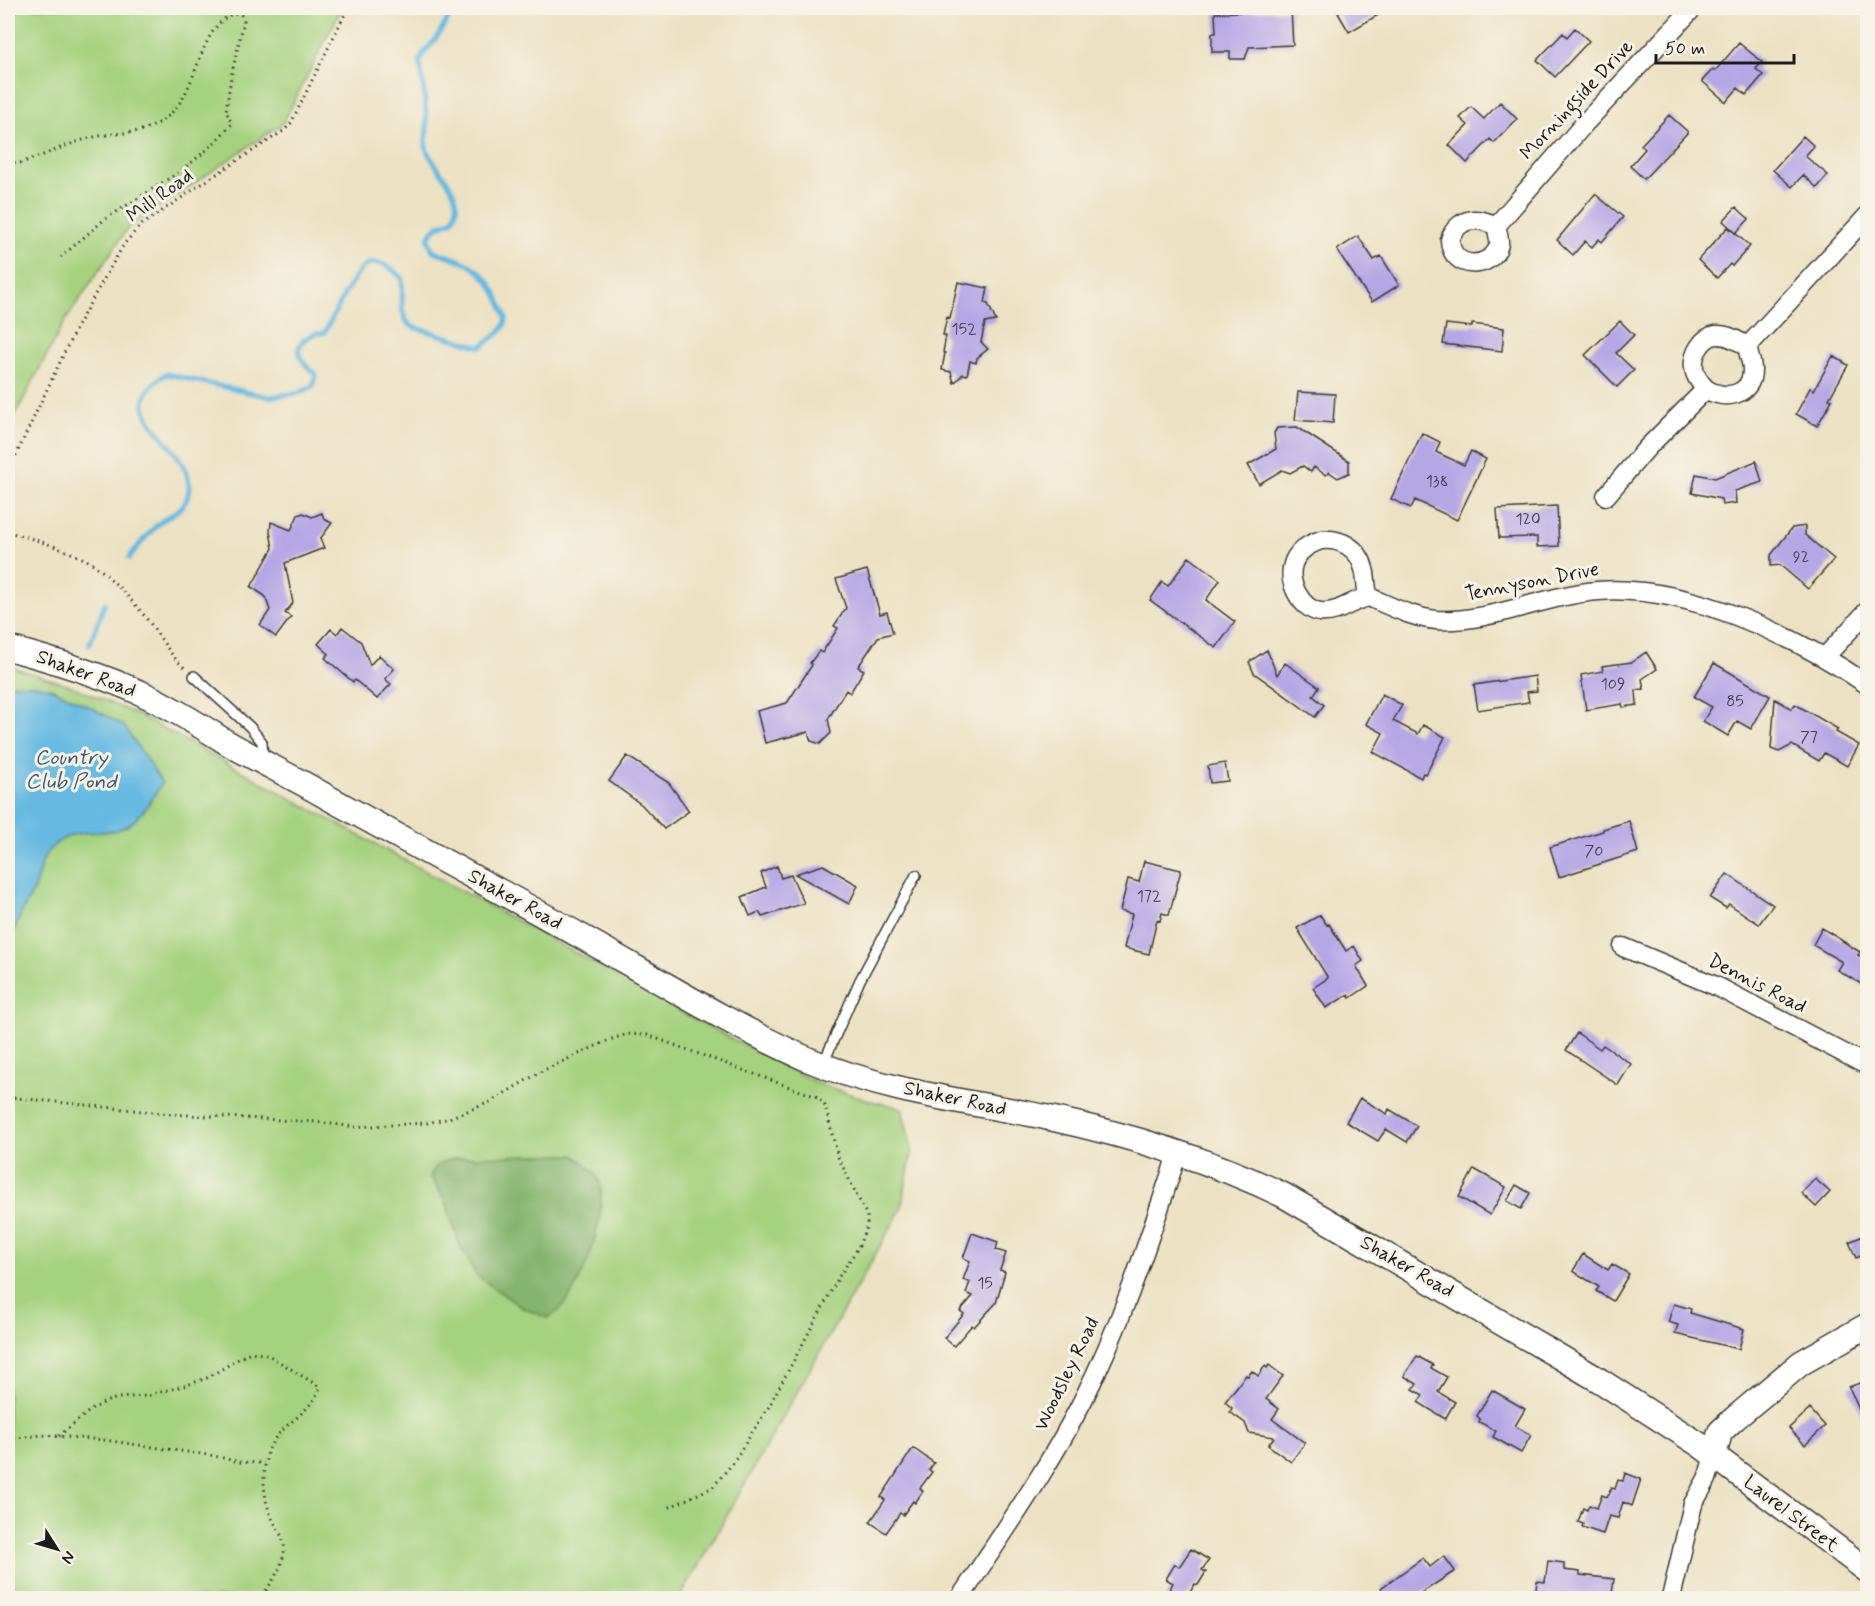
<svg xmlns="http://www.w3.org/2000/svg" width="1875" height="1606" viewBox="0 0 1875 1606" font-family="Mynerve,sans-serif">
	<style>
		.green { fill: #a5d27e; stroke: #60774d; stroke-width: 1.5 }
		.forest { fill: #84b46d; stroke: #506844; stroke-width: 1.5 }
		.water { fill: #66bae2; stroke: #416b7f; stroke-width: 1.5 }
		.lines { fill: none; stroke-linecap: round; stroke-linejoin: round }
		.stream { stroke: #66bae2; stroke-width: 5 }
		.building { fill: #b5a6e6 }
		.service-casing { stroke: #3b3a35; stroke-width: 12 }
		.minor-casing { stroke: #3b3a35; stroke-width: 21 }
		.secondary-casing { stroke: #3b3a35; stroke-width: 27 }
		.path { stroke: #3b3a35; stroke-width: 3; stroke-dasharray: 1.5 4.5; stroke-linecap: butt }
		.service { stroke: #fff; stroke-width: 9 }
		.minor { stroke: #fff; stroke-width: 18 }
		.secondary { stroke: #fff; stroke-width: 24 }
		.labels { text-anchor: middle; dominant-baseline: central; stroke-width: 6; stroke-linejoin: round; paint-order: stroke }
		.number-label { font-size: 16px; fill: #423e4e }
		.street-label { font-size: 20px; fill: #1c1c1c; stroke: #f7f3e8 }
		.water-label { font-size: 21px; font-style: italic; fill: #3a5b6b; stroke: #f7f3e8 }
	</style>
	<rect width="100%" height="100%" fill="#f7f3e8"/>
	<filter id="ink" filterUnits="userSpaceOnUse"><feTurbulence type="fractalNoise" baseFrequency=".0167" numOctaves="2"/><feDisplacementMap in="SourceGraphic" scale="12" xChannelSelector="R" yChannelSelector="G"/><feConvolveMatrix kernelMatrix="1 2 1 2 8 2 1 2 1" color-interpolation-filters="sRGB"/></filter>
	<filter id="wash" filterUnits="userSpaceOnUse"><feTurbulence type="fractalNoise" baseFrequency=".008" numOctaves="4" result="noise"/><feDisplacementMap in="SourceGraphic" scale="24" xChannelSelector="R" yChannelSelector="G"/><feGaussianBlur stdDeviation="1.35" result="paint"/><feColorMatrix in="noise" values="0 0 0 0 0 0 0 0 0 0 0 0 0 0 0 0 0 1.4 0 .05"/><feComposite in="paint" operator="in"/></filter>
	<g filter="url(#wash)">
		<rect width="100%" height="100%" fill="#ece1c2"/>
		<!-- green -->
		<path class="green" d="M8 8H342L283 123 127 229 65 321 8 428Z
			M8 666 69 685 140 716 605 969 694 1019 817 1083 871 1101 902 1108 912 1152 901 1209 680 1598H8Z"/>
		<!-- forest -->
		<path class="forest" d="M526 1155H574C581 1161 594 1169 598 1178 610 1209 583 1289 558 1311 555 1314 550 1316 547 1318L521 1307 476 1275 459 1243 446 1202 430 1176C432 1172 435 1168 438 1165 451 1153 506 1158 526 1155Z"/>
		<!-- water -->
		<path class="water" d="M8 684 36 685 53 689 94 709 124 726 162 783C152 798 142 817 127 826 102 840 80 822 52 847 40 858 39 875 34 889 30 898 25 906 21 914 16 925 12 937 8 949Z"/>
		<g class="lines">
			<!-- stream -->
			<path class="stream" d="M129 558C139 545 150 530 163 520 174 513 185 508 188 495 200 445 102 415 166 374L269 397 299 393 313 386 316 375C303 364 288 348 310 336 314 333 320 334 324 333 333 318 354 270 368 264 380 259 394 270 402 278 404 293 397 319 413 327L481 347C491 338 507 331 506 317 490 272 476 264 433 251L428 239C434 227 439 225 452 221 468 194 438 174 427 151 424 143 427 135 427 128 426 106 423 83 420 62L423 54 435 40 455 8
				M89 645 105 603"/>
		</g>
		<g id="blocks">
			<!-- building -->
			<path class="building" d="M1348 8H1390L1349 32 1338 13Z
				M1291 10 1293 45 1249 47 1245 59H1230V52H1212V33H1216L1215 13Z
				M1575 28 1589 41 1555 77 1537 60 1563 33 1567 37Z
				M1739 43 1762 62 1756 69 1763 75 1746 95 1738 88 1726 102 1702 81 1713 69 1715 71Z
				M1500 102 1517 119 1494 143 1490 139 1467 163 1449 145 1468 125 1460 118 1471 107 1484 119Z
				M1669 115 1688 132 1644 179 1630 166 1645 149 1641 145Z
				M1803 136 1814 146 1805 156 1828 175 1817 188 1803 175 1792 187 1773 170Z
				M1595 194 1623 217 1602 242 1599 239 1592 247 1585 241 1573 255 1557 240Z
				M1736 207 1749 219 1736 233 1723 221Z
				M1728 227 1750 246 1732 266 1730 264 1717 278 1698 260Z
				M1358 236 1374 260 1381 256 1399 285 1372 302 1337 250Z
				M958 282 988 288 985 303 988 304 996 321 985 323 981 342 988 349 977 358 976 363 970 361 967 375 963 374 954 383 951 372 942 370 945 353 943 352 946 336 943 335 947 317 950 318Z
				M1620 321 1634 335 1616 353 1634 370 1617 387 1585 355Z
				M1446 324 1472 327V324L1504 328 1502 351 1443 344Z
				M1833 356 1848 365 1829 399 1832 400 1817 426 1796 414 1810 388 1814 390Z
				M1298 392 1335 394 1333 423 1295 420Z
				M1297 427 1349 461V473L1338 478 1329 472 1326 475 1314 467 1311 472 1303 466 1290 473 1282 470 1259 484 1248 465 1276 449 1274 433 1277 428Z
				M1422 433 1440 442 1436 452 1464 465 1471 451 1486 459 1457 520 1415 500 1411 508 1391 499Z
				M1756 461 1762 482 1735 491 1736 503 1722 505 1721 499 1692 493 1696 474 1715 478Z
				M1557 506 1559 546 1537 547V537L1499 538 1497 509Z
				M303 513 312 517 322 513 324 519 332 523 320 539 324 548 285 563 293 603 285 613 291 617 276 637 260 625 270 610 265 596 251 587 273 548 270 532 271 522 291 530 298 515Z
				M1805 526V535L1834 559 1808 589 1780 565 1771 566V555L1792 528Z
				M1189 557 1220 580 1206 600 1235 622 1216 648 1150 600 1162 582 1168 586Z
				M867 570 880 614 887 612 893 633 878 637 858 667 864 670 850 693 846 690 828 719 831 733 820 744 811 741 808 732 765 743 757 711 787 703 812 665 810 663 819 651 822 653 838 628 834 626 846 608 836 579Z
				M342 627 361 642 370 665 379 655 394 669 385 679 391 684 377 699 355 680 353 682 325 658 329 654 318 644 331 629 337 634Z
				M1267 650 1277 675 1285 663 1319 687 1313 696 1324 705 1315 717 1254 673 1249 662Z
				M1646 652 1657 669 1642 679 1644 689 1636 690 1637 705 1623 707 1622 704 1586 710 1581 675 1603 671 1602 666 1632 662Z
				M1714 663 1770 696 1751 729 1737 721 1728 736 1703 721 1712 707 1694 697Z
				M1535 676 1537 691 1527 692 1529 702 1478 710 1474 685Z
				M1382 694 1402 705 1393 721 1418 734 1423 725 1445 737 1426 774 1423 773 1421 778 1373 752 1383 733 1366 724Z
				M1775 699 1792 709 1795 704 1838 729 1836 732 1859 745 1847 766 1824 753 1819 761 1792 745 1779 752 1771 749Z
				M627 756 669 783 689 811 664 829 642 805 609 781Z
				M1225 763 1228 781 1210 783 1208 766Z
				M1629 821 1638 852 1559 877 1550 847 1603 831V829Z
				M1144 861 1181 870 1169 915 1162 913 1160 921 1157 920 1149 954 1124 948 1132 914 1120 911 1128 879 1139 882Z
				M823 865 858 885 849 904 795 874Z
				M777 866 781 878 791 875 804 903 762 917 759 912 750 916 742 897 766 887 761 873Z
				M1727 874 1773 905 1759 924 1729 904 1726 908 1710 898Z
				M1320 915 1327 925 1329 924 1346 951 1354 946 1363 961 1356 966 1368 986 1350 998 1348 995 1326 1008 1313 988 1328 978 1297 928Z
				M1822 928 1860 952 1858 955 1868 961V988L1837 970 1842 962 1813 945Z
				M1577 1033 1600 1049 1603 1045 1631 1064 1618 1085 1566 1050Z
				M1360 1098 1387 1114 1389 1109 1417 1126 1407 1142 1386 1129 1378 1141 1346 1122Z
				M1474 1169 1506 1187 1490 1215 1459 1197Z
				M1815 1179 1830 1192 1816 1207 1801 1193Z
				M1516 1185 1530 1193 1521 1209 1507 1201Z
				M972 1233 998 1242 996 1250 1006 1253 1000 1270 1005 1272 996 1303 974 1327 972 1325 954 1346 944 1338 964 1314 960 1311 973 1296 966 1293 970 1282 963 1280 970 1261 963 1258Z
				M1863 1236 1868 1247V1253L1856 1258 1849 1242Z
				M1583 1254 1608 1270 1612 1264 1629 1274 1613 1301 1596 1291 1599 1287 1573 1271Z
				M1674 1304 1691 1309 1690 1313 1744 1329 1739 1349 1675 1334 1678 1325 1668 1322Z
				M1417 1356 1433 1365 1431 1368 1447 1377 1438 1392 1455 1402 1445 1419 1418 1402 1423 1395 1413 1389 1417 1384 1404 1376Z
				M1269 1365 1283 1376 1266 1399 1279 1409 1272 1419 1305 1443 1291 1462 1268 1445 1274 1437 1249 1433 1245 1423 1230 1412 1232 1408 1225 1402 1246 1375 1248 1376 1252 1371 1258 1376 1265 1366 1267 1368Z
				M1868 1380V1430L1849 1387Z
				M1492 1390 1525 1409 1515 1426 1531 1435 1521 1453 1493 1437 1496 1431 1479 1422 1480 1419 1477 1416Z
				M1810 1409 1825 1426 1805 1445 1789 1428Z
				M913 1448 934 1463 929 1470 932 1472 920 1488 923 1491 915 1503 913 1501 903 1515 900 1513 886 1533 870 1522 885 1500 881 1497Z
				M1625 1473 1641 1479 1632 1506 1623 1502 1618 1518 1609 1516 1603 1534 1582 1527 1583 1524 1578 1522 1583 1508 1587 1510 1589 1505 1597 1508 1602 1495 1607 1497 1611 1488 1615 1489 1618 1480 1623 1481Z
				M1191 1549 1209 1560 1202 1570 1206 1572 1198 1585 1195 1584 1186 1599H1164L1173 1583 1166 1579 1175 1564 1179 1567Z
				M1444 1556 1455 1571 1412 1599H1389L1381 1588 1423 1558 1430 1567Z
				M1548 1561 1564 1563V1570L1580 1572V1575L1614 1579 1611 1599H1535L1537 1581 1545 1582Z"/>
		</g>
	</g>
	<g filter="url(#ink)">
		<use href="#blocks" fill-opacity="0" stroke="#3b3a35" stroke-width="1.5"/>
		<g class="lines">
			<defs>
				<path id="service" d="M194 676 250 727 262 742 263 759
					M823 1064 860 980 916 875"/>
				<path id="minor" d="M1497 225C1489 224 1484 220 1476 220 1463 219 1453 229 1450 240 1451 271 1493 270 1499 244 1500 238 1496 231 1497 225L1585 123 1693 8
					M1706 389C1724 401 1753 396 1752 369 1752 361 1747 354 1748 346
					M1606 496 1647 448 1706 389C1700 383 1695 377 1694 368 1692 355 1702 337 1716 335 1728 334 1737 341 1748 346L1868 215
					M1321 540C1341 538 1359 548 1364 569 1367 578 1365 587 1369 597 1351 600 1340 614 1320 612 1301 609 1287 582 1293 564 1297 551 1309 544 1321 540Z
					M1369 597C1390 606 1413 618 1437 620 1491 623 1544 595 1598 591 1686 584 1796 636 1868 685
					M1825 657 1868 610
					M1623 947 1718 987 1868 1066
					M960 1598C1003 1533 1049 1468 1084 1398 1124 1319 1150 1235 1178 1152
					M1671 1598 1693 1504 1707 1479 1714 1456"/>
				<path id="secondary" d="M8 648C53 660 98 674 141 693 171 707 198 724 226 742 254 758 284 773 313 789 403 840 494 887 584 938 657 979 730 1025 807 1059 881 1091 966 1101 1045 1117 1129 1135 1209 1159 1285 1196L1599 1380 1700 1445 1868 1571
					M1714 1456 1720 1432 1734 1419 1801 1363 1868 1325"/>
			</defs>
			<!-- service casing -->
			<use href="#service" class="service-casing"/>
			<!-- minor casing -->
			<use href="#minor" class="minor-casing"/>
			<!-- secondary casing -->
			<use href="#secondary" class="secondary-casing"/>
			<!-- path -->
			<path class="path" d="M8 162 20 163C47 155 72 141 99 136 126 131 144 136 168 116 199 90 197 31 232 14L241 15 244 21 231 77 226 111 232 124 208 149 182 170 104 220 61 257
				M8 472 77 326 124 244 140 226 212 177 285 130 291 123 348 8
				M8 532C35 539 65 549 90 562 104 570 136 604 146 618 160 635 169 655 186 669
				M8 1097 171 1114 317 1122 355 1127 427 1123 446 1119 488 1103 542 1071 609 1040 628 1034 647 1035 817 1097 825 1106 838 1157 867 1216V1226L858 1248 840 1275 768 1408 732 1464 713 1487 668 1508
				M59 1436 88 1412 105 1402 118 1398 146 1396 187 1385 207 1378 250 1352 268 1355 320 1387C309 1419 273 1424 266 1459 262 1478 264 1501 272 1518 276 1526 282 1535 284 1544 286 1564 271 1583 261 1598
				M8 1439 42 1435 104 1440 215 1456 239 1462 264 1463"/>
			<!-- service -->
			<use href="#service" class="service"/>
			<!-- minor -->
			<use href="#minor" class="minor"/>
			<!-- secondary -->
			<use href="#secondary" class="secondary"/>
		</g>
	</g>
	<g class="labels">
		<!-- number labels -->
		<g class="number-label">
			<text x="964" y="329">152</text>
			<text x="1437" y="481">138</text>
			<text x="1528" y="519">120</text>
			<text x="1801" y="557">92</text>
			<text x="1613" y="684">109</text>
			<text x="1735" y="701">85</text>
			<text x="1809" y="737">77</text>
			<text x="1594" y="851">70</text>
			<text x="1149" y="896">172</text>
			<text x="985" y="1283">15</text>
		</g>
		<!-- street labels -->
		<g class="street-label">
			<text transform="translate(1577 100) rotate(-47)">Morningside Drive</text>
			<text transform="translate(160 196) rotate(-36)">Mill Road</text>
			<text transform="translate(1532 582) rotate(-11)">Tennyson Drive</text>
			<text transform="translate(86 674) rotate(20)">Shaker Road</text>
			<text transform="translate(515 900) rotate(29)">Shaker Road</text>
			<text transform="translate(1757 984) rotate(27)">Dennis Road</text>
			<text transform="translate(955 1099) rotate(12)">Shaker Road</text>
			<text transform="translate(1407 1267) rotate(30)">Shaker Road</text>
			<text transform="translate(1067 1374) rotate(-64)">Woodsley Road</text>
			<text transform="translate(1791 1514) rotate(37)">Laurel Street</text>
		</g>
		<!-- water labels -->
		<g class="water-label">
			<text x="71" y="758">Country<tspan x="71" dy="24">Club Pond</tspan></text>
		</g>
	</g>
	<!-- margin -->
	<rect width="1875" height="1606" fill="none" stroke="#f7f3e8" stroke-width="30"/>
	<!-- north arrow -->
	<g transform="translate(57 1549) rotate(127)" stroke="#f7f3e8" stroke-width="4.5" paint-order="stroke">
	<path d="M0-4.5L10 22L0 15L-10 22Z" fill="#1c1c1c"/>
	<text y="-9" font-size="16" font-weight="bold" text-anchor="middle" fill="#1c1c1c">N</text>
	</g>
	<!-- scale -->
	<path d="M1656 54v9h138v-9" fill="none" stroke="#1c1c1c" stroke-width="3"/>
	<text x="1665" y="54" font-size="18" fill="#1c1c1c" stroke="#f7f3e8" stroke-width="4.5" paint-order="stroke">50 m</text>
</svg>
